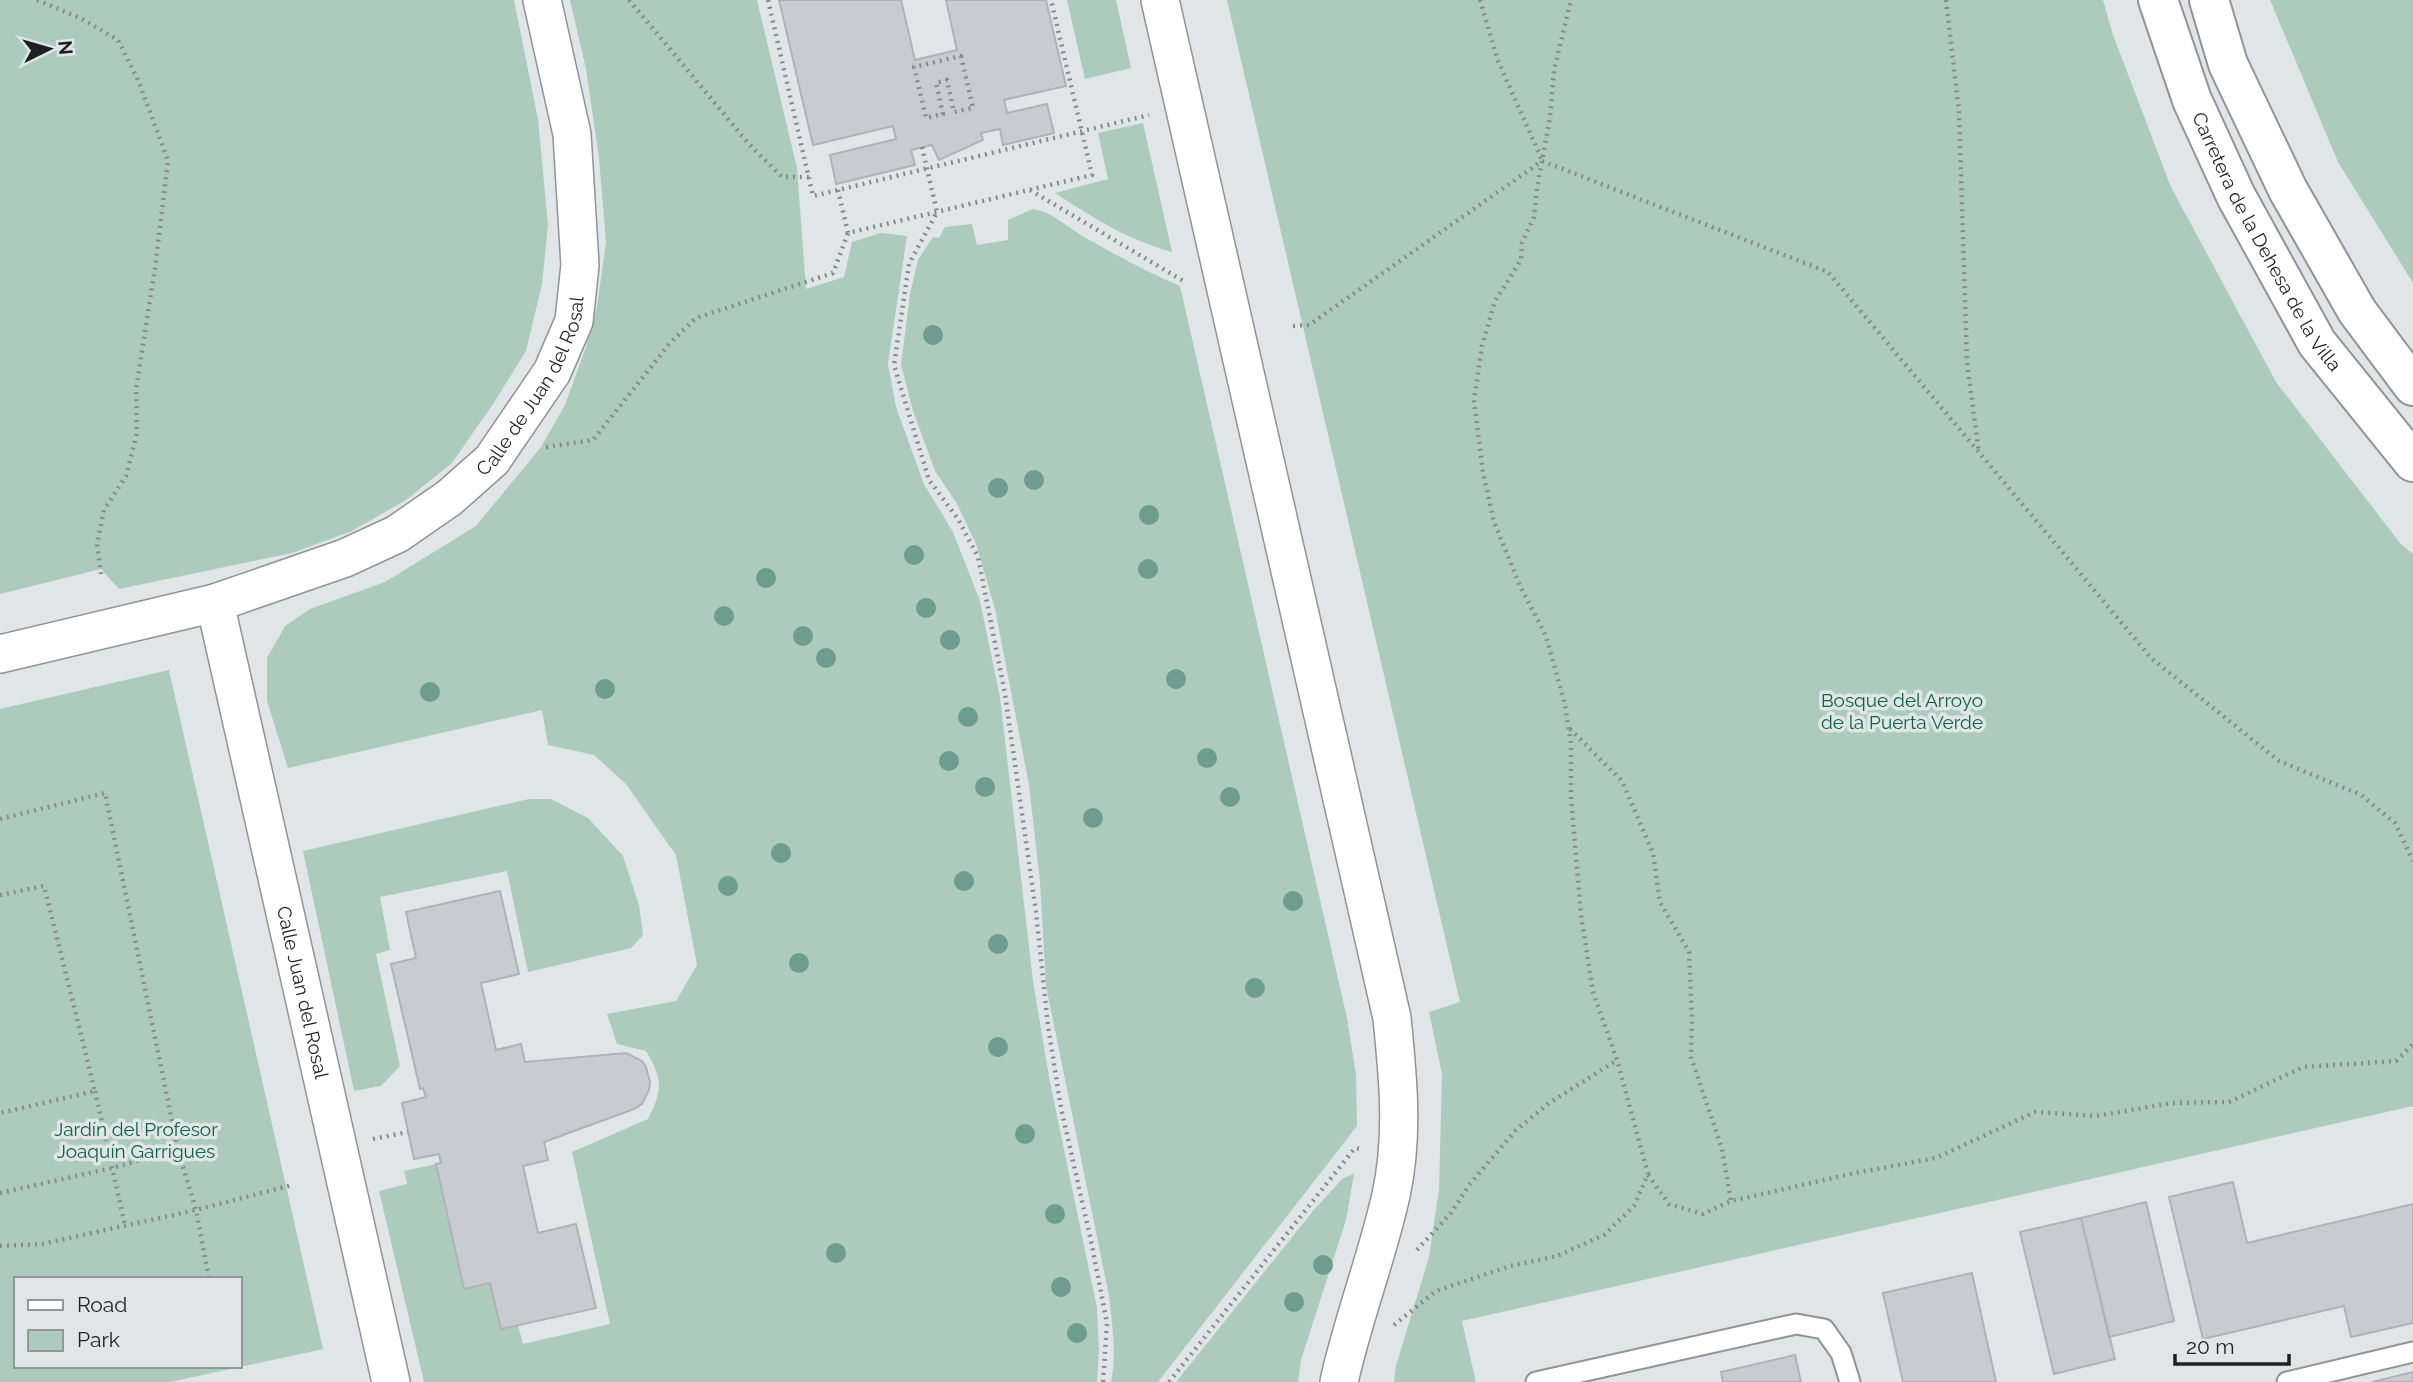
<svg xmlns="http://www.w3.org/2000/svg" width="2413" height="1382" viewBox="0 0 2413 1382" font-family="Raleway,sans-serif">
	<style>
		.green { fill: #accbbc; fill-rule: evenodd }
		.building { fill: #c8ccd0; stroke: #afb3b7; stroke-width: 2 }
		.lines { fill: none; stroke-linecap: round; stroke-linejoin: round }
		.service-casing { stroke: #8f9496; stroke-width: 23 }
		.minor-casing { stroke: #8f9496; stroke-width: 40 }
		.primary-casing { stroke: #8f9496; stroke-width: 42 }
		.path { stroke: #878b8d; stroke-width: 4.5; stroke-dasharray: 2 5; stroke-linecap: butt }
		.service { stroke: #fff; stroke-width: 19 }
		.minor { stroke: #fff; stroke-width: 37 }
		.primary { stroke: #fff; stroke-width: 38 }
		.tree { fill: #6e9d8f }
		.labels { text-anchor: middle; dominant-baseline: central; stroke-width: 7; stroke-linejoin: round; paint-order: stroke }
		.street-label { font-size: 19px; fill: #1e2021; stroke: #e0e6e8 }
		.park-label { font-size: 19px; fill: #106246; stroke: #e0e6e8 }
	</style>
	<rect width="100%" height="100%" fill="#e0e6e8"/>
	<!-- green -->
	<path class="green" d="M0 0H514L538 119 548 225 542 284 526 351 493 404 452 463 406 500 352 531 292 553 119 589 101 569 0 594Z
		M570 0H757L797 168 806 289 844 277 852 242 881 233 907 236 888 364 896 407 924 484 953 532 980 601 1000 697 1033 981 1049 1077 1097 1308 1099 1350 1097 1382H424L379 1191 407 1184 404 1171 436 1164 465 1288 490 1283 501 1329 518 1325 523 1344 610 1324 572 1152 648 1119C663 1089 663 1080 646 1051L617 1044 607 1014 676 1001 697 965 676 855 626 784 594 755 548 745 542 710 288 768 267 701V658L285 626 310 609 385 582 476 526 541 447 565 405 586 347 597 307 606 242 599 158 586 69Z
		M1067 0H1116L1131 68 1085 79Z
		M1227 0H2103L2113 35 2171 187 2276 382 2400 543 2413 554V1106L1462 1321 1476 1382H1394L1396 1366 1429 1257 1439 1189 1442 1074 1429 1012 1460 1002Z
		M2270 0H2413V283L2338 162Z
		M1143 123 1172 252C1126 239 1095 219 1055 193L1108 179 1098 133Z
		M1033 209C1053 212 1068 228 1086 238 1116 255 1147 272 1180 286L1347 1018 1356 1075 1357 1126 1158 1382H1111C1117 1353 1112 1324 1109 1296L1046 986 1040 882 1029 785 995 609 976 544 956 502 935 471 913 411 901 365 910 294 918 260 933 237 939 238 945 227 972 224 977 245 1008 240V220Z
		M169 670 323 1349 170 1382H0V709ZM16 1279H240V1366H16Z
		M529 799H551L588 818 623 856 639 905 643 935 631 948 528 972 507 871 380 897 390 950 376 954 400 1066 381 1086 354 1091 303 851Z
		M1354 1174 1346 1220 1301 1360 1298 1382H1176L1313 1211 1343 1178Z"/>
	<!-- building -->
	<path class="building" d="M779 0H901L915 60 957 50 946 0H1046L1066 86 1004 100 1007 113 1047 104 1054 133 1003 145 1000 129 981 133 983 140 939 160 932 145 911 150 915 165 836 184 830 155 896 139 893 126 813 145Z
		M500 891 519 974 481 983 496 1050 521 1044 525 1062 626 1053 642 1061 646 1067 650 1082 649 1090 642 1104 634 1109 544 1142 548 1160 523 1166 538 1233 576 1224 596 1308 501 1329 490 1283 464 1289 436 1164 441 1163 439 1154 414 1159 402 1103 426 1097 423 1088 420 1089 391 964 416 958 406 912Z
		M2233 1182 2247 1243 2413 1204V1323L2351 1337 2344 1306 2203 1339 2169 1197Z
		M2146 1202 2174 1321 2109 1337 2081 1218Z
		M2081 1218 2115 1359 2054 1374 2020 1232Z
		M1972 1273 1996 1382H1903L1883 1293Z
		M1795 1355 1801 1382H1723L1721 1372Z
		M2413 1372V1382H2372Z"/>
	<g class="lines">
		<defs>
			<path id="service" d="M1536 1382 1796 1324 1824 1329 1841 1353 1850 1382
				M2287 1382 2413 1352"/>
			<g id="minor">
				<path d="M1160 0 1392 1018C1398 1077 1404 1136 1391 1195 1377 1258 1353 1318 1339 1382"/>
				<path id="s1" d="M215 603 391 1382"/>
				<path id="s2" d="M0 654 215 603 345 558 397 534 449 498 492 460 552 372 574 321 580 265 572 134 542 0"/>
			</g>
			<g id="primary">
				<path id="s3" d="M2158 0 2192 100 2236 196 2317 343 2413 462"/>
				<path d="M2209 0 2228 64 2288 190 2357 311 2413 386"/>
			</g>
		</defs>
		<!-- service casing -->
		<use href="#service" class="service-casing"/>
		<!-- minor casing -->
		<use href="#minor" class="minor-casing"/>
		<!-- primary casing -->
		<use href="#primary" class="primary-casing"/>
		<!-- path -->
		<path class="path" d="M37 0 82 19 118 40 139 82 168 161 155 268 136 389 137 433 126 476 104 510 97 544 101 574
			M629 0 749 144 782 177H809
			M768 0 813 196 1149 115
			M1480 0 1498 61 1542 160
			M1946 0 1959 112 1967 363 1979 453
			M961 56 973 108 954 112 947 80 936 83 943 114 926 118 914 67Z
			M922 147 937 212 909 264 894 365 929 480 958 519 978 557 1005 694 1036 912 1048 1026 1061 1108 1091 1241 1107 1323 1103 1382
			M838 190 848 233 1092 175 1051 0
			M1030 190 1185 282
			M1293 326 1309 325 1542 161 1828 272 2151 658 2279 761 2361 795 2395 823 2413 861
			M546 447 593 440 670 343 696 318 833 273 848 233
			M1570 729 1622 781 1653 853 1660 902 1689 952 1692 1018 1691 1057 1722 1149 1731 1201
			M0 819 105 793 178 1150 196 1210 209 1279
			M0 895 44 886 95 1091 0 1113
			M95 1091 125 1225
			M373 1139 408 1132
			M1648 1175 1669 1204 1703 1214 1731 1201 1860 1172 1936 1158 2035 1112 2096 1116 2172 1103 2229 1102 2303 1067 2396 1061 2413 1044
			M0 1193 112 1168 178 1150
			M0 1246 42 1244 196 1210 292 1185
			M1417 1250 1451 1213 1470 1184 1515 1131 1548 1104 1617 1060
			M1394 1325 1436 1291 1510 1266 1557 1256 1604 1235 1634 1206 1648 1174 1617 1060 1593 992 1581 915 1571 797V744L1565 705 1546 636 1520 586 1494 522 1483 473 1474 400 1482 346 1495 301 1521 260 1522 243 1534 217 1537 188 1550 118 1554 70 1571 0
			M1169 1382 1355 1148 1360 1149"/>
		<!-- service -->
		<use href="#service" class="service"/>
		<!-- minor -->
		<use href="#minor" class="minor"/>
		<!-- primary -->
		<use href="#primary" class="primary"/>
	</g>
	<!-- trees -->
	<g class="tree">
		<circle cx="933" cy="335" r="10"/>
		<circle cx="1034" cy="480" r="10"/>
		<circle cx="998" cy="488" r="10"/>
		<circle cx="1149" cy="515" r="10"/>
		<circle cx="914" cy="555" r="10"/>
		<circle cx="1148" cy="569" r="10"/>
		<circle cx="766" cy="578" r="10"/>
		<circle cx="926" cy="608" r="10"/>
		<circle cx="724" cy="616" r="10"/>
		<circle cx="803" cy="636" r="10"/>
		<circle cx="950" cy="640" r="10"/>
		<circle cx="826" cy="658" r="10"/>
		<circle cx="1176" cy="679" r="10"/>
		<circle cx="605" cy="689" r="10"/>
		<circle cx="430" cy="692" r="10"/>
		<circle cx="968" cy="717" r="10"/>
		<circle cx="1207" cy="758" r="10"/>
		<circle cx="949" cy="761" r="10"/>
		<circle cx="985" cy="787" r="10"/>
		<circle cx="1230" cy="797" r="10"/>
		<circle cx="1093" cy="818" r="10"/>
		<circle cx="781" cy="853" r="10"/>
		<circle cx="964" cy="881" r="10"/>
		<circle cx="728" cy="886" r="10"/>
		<circle cx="1293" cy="901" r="10"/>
		<circle cx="998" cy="944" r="10"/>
		<circle cx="799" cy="963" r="10"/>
		<circle cx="1255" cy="988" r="10"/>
		<circle cx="998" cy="1047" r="10"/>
		<circle cx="1025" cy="1134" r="10"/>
		<circle cx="1055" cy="1214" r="10"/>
		<circle cx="836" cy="1253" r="10"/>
		<circle cx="1323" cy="1265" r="10"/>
		<circle cx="1061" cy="1287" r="10"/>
		<circle cx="1294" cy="1302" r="10"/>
		<circle cx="1077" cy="1333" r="10"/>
	</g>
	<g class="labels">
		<!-- street labels -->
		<g class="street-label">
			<text stroke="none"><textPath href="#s3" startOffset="266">Carretera de la Dehesa de la Villa</textPath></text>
			<text stroke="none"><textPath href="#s2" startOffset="621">Calle de Juan del Rosal</textPath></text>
			<text stroke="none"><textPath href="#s1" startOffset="399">Calle Juan del Rosal</textPath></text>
		</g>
		<!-- park labels -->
		<g class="park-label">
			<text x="1902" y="700">Bosque del Arroyo<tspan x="1902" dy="22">de la Puerta Verde</tspan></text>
			<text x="136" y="1129">Jardín del Profesor<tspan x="136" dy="22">Joaquín Garrigues</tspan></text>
		</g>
	</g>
	<!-- legend -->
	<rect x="14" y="1277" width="228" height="91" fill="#e0e6e8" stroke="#929798" stroke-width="2"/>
	<rect x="28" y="1300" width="35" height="10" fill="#ffffff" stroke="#929798" stroke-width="2"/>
	<text x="77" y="1312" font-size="21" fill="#1e2021">Road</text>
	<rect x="28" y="1330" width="35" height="21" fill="#accbbc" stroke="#929798" stroke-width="2"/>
	<text x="77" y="1347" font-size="21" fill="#1e2021">Park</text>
	<!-- north arrow -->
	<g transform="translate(49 49) rotate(85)" stroke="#e0e6e8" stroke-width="5" paint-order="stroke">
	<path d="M0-5L12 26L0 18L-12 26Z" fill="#1e2021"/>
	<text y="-10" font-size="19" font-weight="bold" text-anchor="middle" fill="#1e2021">N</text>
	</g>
	<!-- scale -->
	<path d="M2175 1354v10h114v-10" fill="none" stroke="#1e2021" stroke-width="3.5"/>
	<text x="2186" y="1354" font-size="21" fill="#1e2021" stroke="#e0e6e8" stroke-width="5" paint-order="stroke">20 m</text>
</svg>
